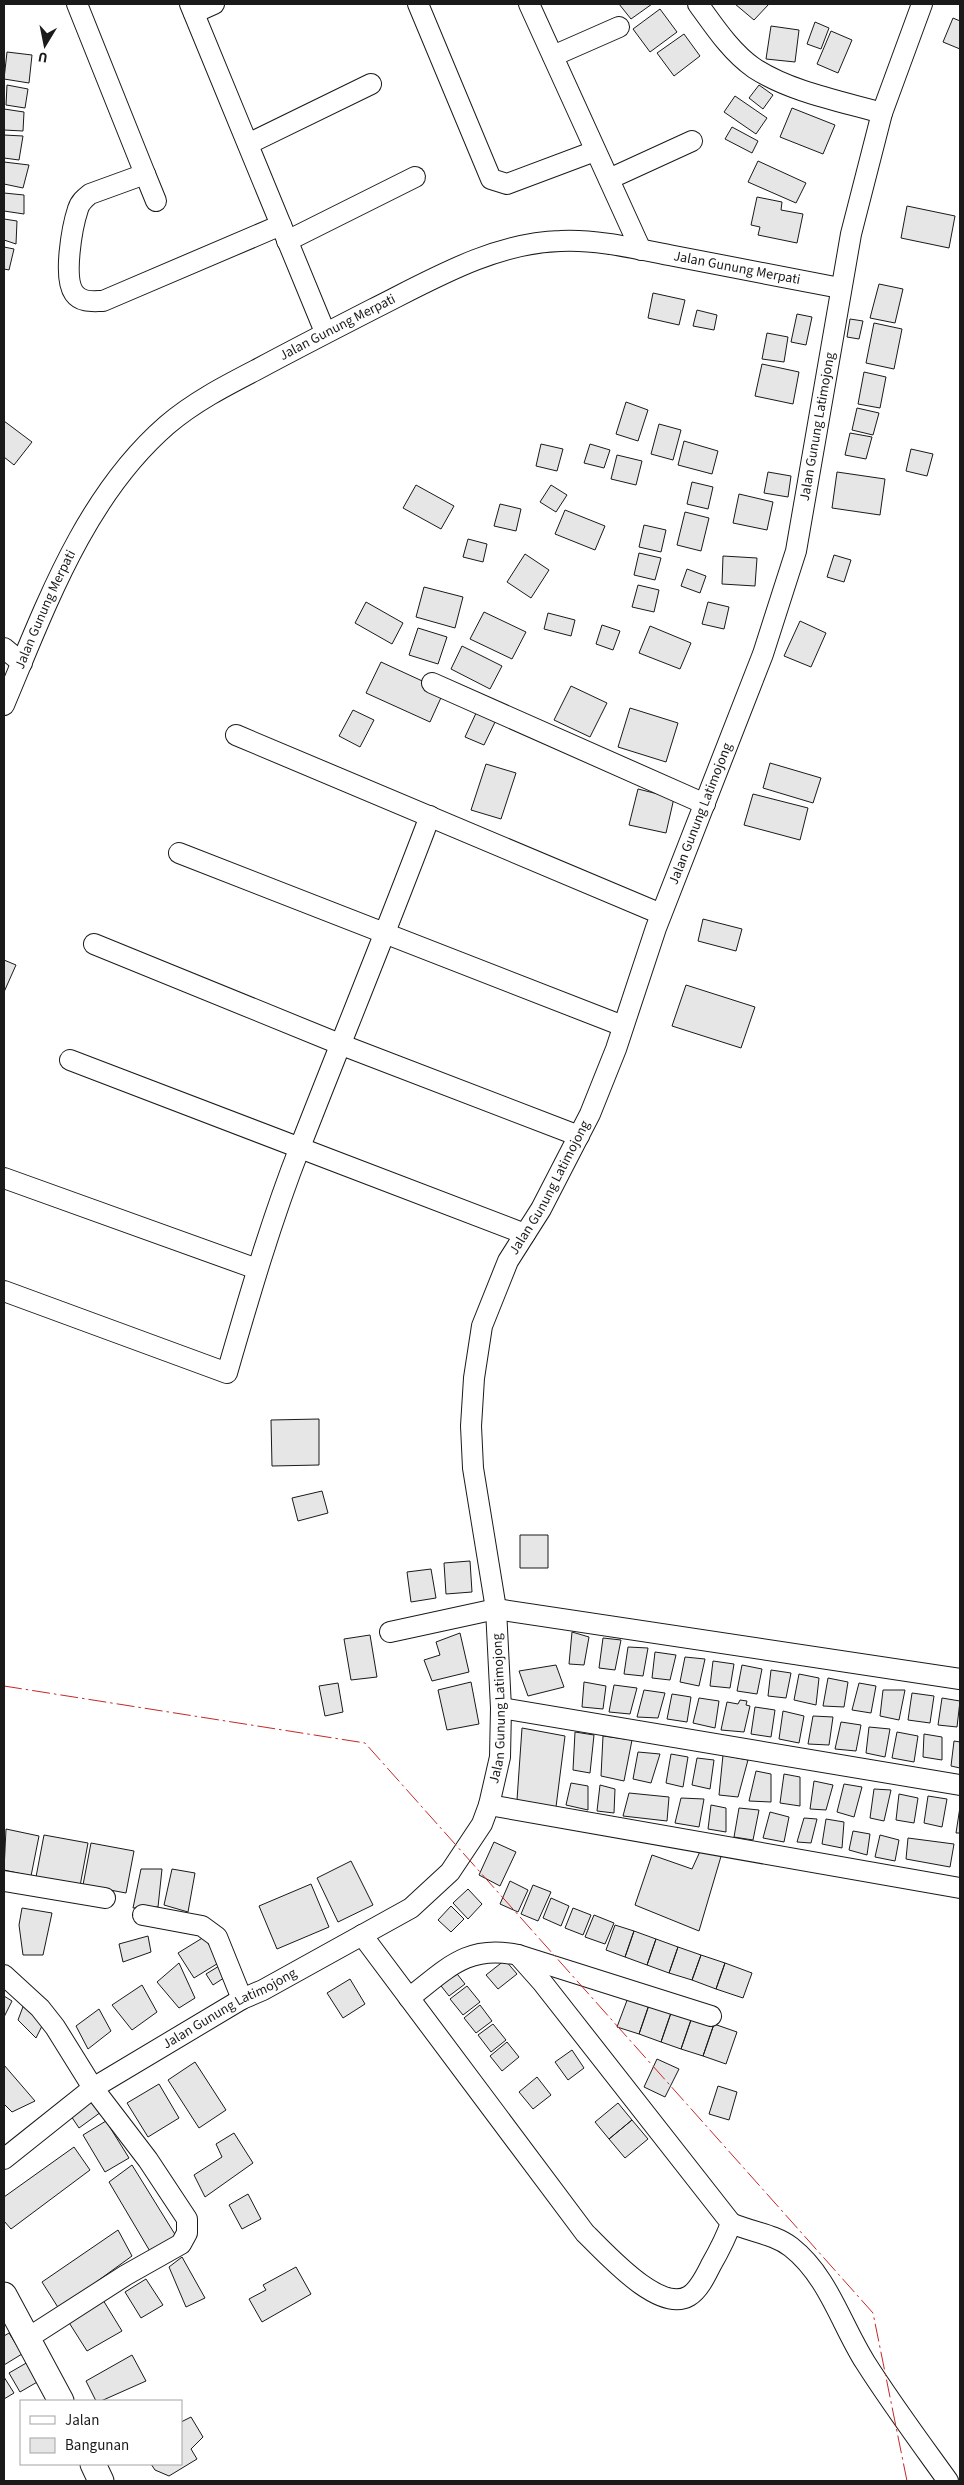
<svg xmlns="http://www.w3.org/2000/svg" width="964" height="2485" viewBox="0 0 964 2485" font-family="'Source Sans 3',sans-serif">
	<style>
		.building { fill: #e6e6e6; stroke: #1a1a1a }
		.lines { fill: none; stroke-linecap: round; stroke-linejoin: round }
		.minor-casing { stroke: #1a1a1a; stroke-width: 22 }
		.tertiary-casing { stroke: #1a1a1a; stroke-width: 27 }
		.minor { stroke: #fff; stroke-width: 20 }
		.tertiary { stroke: #fff; stroke-width: 25 }
		.power { stroke: #c62828; stroke-width: 1; stroke-dasharray: 18 4 2.5 4; stroke-linecap: butt }
		.labels { text-anchor: middle; dominant-baseline: central; stroke-width: 4; stroke-linejoin: round; paint-order: stroke }
		.street-label { font-size: 14px; fill: #1a1a1a; stroke: #fff }
	</style>
	<rect width="100%" height="100%" fill="#fff"/>
	<!-- building -->
	<path class="building" d="M619 4H652L631 19Z
		M735 4H769L754 20Z
		M660 9 677 32 650 52 633 29Z
		M953 18 960 21V49L943 42Z
		M815 22 829 28 821 49 807 44Z
		M771 26 799 30 795 62 766 59Z
		M831 31 852 40 838 73 817 64Z
		M684 34 700 56 674 76 657 53Z
		M7 52 32 55 29 83 4 79Z
		M7 85 28 89 25 108 6 105Z
		M759 85 773 95 763 109 749 98Z
		M735 96 767 118 756 134 724 112Z
		M792 108 835 125 823 154 780 137Z
		M4 109 24 112 23 131 4 130Z
		M732 127 758 141 752 153 725 139Z
		M4 135 23 136 19 160 4 158Z
		M758 161 806 183 796 203 748 182Z
		M4 162 29 165 23 188 4 184Z
		M4 193 24 195V214L4 211Z
		M757 197 782 202 781 210 803 214 797 243 758 235 760 227 751 225Z
		M907 206 955 216 949 248 901 238Z
		M4 219 17 221 16 244 4 240Z
		M4 247 14 249 9 270 4 269Z
		M879 284 903 289 895 323 870 318Z
		M653 293 685 300 679 325 648 318Z
		M697 310 717 315 714 330 693 326Z
		M797 314 812 317 806 345 791 342Z
		M850 319 863 321 859 339 847 337Z
		M874 323 902 329 894 369 866 363Z
		M767 333 788 337 784 362 762 359Z
		M762 364 799 372 793 404 755 396Z
		M864 372 886 377 880 408 858 404Z
		M626 402 648 410 638 441 616 434Z
		M857 408 879 413 873 435 852 430Z
		M4 421 32 442 14 465 4 457Z
		M659 424 681 430 673 460 651 454Z
		M850 433 872 437 866 459 845 455Z
		M684 441 718 451 712 474 678 465Z
		M541 444 563 449 557 471 536 466Z
		M590 444 610 450 604 468 584 463Z
		M911 449 933 454 927 476 906 471Z
		M617 455 642 461 636 485 611 479Z
		M768 472 791 476 788 497 764 493Z
		M837 472 885 479 880 515 832 508Z
		M692 482 713 487 708 509 687 504Z
		M416 485 454 506 441 529 403 508Z
		M551 485 567 495 556 512 540 502Z
		M739 494 773 502 767 530 733 523Z
		M500 504 521 509 516 531 494 526Z
		M565 510 605 526 595 550 555 534Z
		M685 512 709 518 701 551 677 545Z
		M644 525 666 530 661 552 639 547Z
		M468 539 487 544 483 562 463 557Z
		M639 553 661 558 655 580 634 575Z
		M525 554 549 570 531 598 507 582Z
		M834 555 851 560 844 582 827 577Z
		M723 556 757 558 755 586 722 584Z
		M687 569 706 576 700 593 681 586Z
		M638 585 659 590 654 612 632 607Z
		M424 587 463 597 455 628 416 617Z
		M366 602 403 623 392 644 355 623Z
		M708 602 729 607 724 629 702 624Z
		M484 612 526 632 512 659 470 639Z
		M548 613 575 620 571 636 544 629Z
		M800 621 826 633 811 667 784 656Z
		M602 625 620 631 613 650 596 644Z
		M650 626 691 643 680 669 639 653Z
		M418 628 447 637 438 664 409 655Z
		M462 646 502 666 490 689 451 669Z
		M381 662 444 691 430 722 366 693Z
		M571 686 607 703 590 737 554 720Z
		M630 708 678 723 666 762 618 747Z
		M353 710 374 720 360 747 339 736Z
		M477 711 496 720 484 745 465 737Z
		M770 763 821 778 813 803 763 788Z
		M486 764 516 773 501 819 471 810Z
		M638 789 674 798 666 833 629 825Z
		M753 794 808 808 800 840 744 825Z
		M703 919 742 929 736 951 698 941Z
		M4 960 16 965 4 992Z
		M686 985 755 1007 741 1048 672 1026Z
		M319 1419V1465L272 1466 271 1420Z
		M322 1491 328 1513 298 1521 292 1498Z
		M520 1535H548V1568H520Z
		M470 1561 472 1592 446 1594 444 1563Z
		M431 1569 436 1598 411 1602 407 1572Z
		M572 1632 589 1637 584 1665 569 1664Z
		M460 1633 469 1672 432 1681 424 1660 440 1655 436 1642Z
		M370 1635 377 1677 351 1680 344 1639Z
		M603 1638 621 1640 615 1670 599 1668Z
		M628 1647 648 1648 643 1676 624 1674Z
		M655 1652 676 1655 670 1680 652 1678Z
		M685 1657 705 1659 699 1686 680 1682Z
		M713 1661 734 1664 730 1688 710 1686Z
		M556 1665 564 1687 528 1696 519 1671Z
		M742 1665 762 1669 757 1694 737 1691Z
		M771 1670 791 1673 786 1698 768 1696Z
		M799 1674 819 1678 816 1705 794 1700Z
		M828 1678 848 1682 844 1707 823 1706Z
		M471 1682 479 1724 447 1730 438 1690Z
		M584 1682 606 1686 603 1709 582 1707Z
		M338 1683 343 1712 325 1716 319 1686Z
		M859 1683 876 1686 871 1713 852 1710Z
		M614 1685 637 1688 630 1714 609 1712Z
		M644 1690 665 1693 658 1718 637 1717Z
		M883 1690H905L899 1720 880 1716Z
		M912 1693 934 1696 930 1723 908 1720Z
		M672 1694 691 1697 687 1722 667 1719Z
		M699 1698 719 1701 715 1728 693 1723Z
		M942 1698 960 1701 957 1727 938 1725Z
		M740 1700 747 1701 746 1705 750 1706 744 1732 721 1730 727 1702 738 1704Z
		M755 1707 775 1710 771 1737 751 1734Z
		M783 1711 804 1716 799 1743 779 1739Z
		M813 1716 833 1717 829 1745 808 1744Z
		M841 1722 861 1725 856 1751 835 1749Z
		M869 1727 890 1729 885 1757 866 1753Z
		M522 1728 565 1736 556 1807 517 1800Z
		M575 1732 594 1735 590 1773 573 1770Z
		M897 1732 918 1736 914 1762 892 1758Z
		M924 1734 942 1737V1760L923 1757Z
		M603 1736 632 1740 624 1781 601 1776Z
		M954 1741 960 1742V1768L951 1766Z
		M638 1752 660 1754 651 1783 633 1779Z
		M671 1754 688 1757 683 1787 666 1783Z
		M723 1755 748 1760 738 1797 719 1795Z
		M697 1758 714 1760 710 1789 692 1785Z
		M756 1771 771 1774V1802L749 1801Z
		M784 1774 800 1777V1806L780 1803Z
		M814 1781 833 1785 826 1810 810 1809Z
		M571 1783 588 1786V1810L566 1805Z
		M844 1784 862 1787 854 1817 837 1812Z
		M600 1785 615 1789 614 1813 597 1811Z
		M874 1789 891 1790 884 1821 870 1818Z
		M629 1793 669 1797 667 1821 623 1816Z
		M899 1794 918 1798 914 1823 896 1820Z
		M928 1796 947 1799 942 1827 924 1823Z
		M681 1798 704 1799 699 1827 675 1823Z
		M711 1805 726 1808V1832L708 1829Z
		M960 1807V1833H956Z
		M739 1808 759 1810 753 1840 734 1837Z
		M770 1812 789 1817 784 1842 763 1838Z
		M804 1818 817 1819 811 1843 797 1842Z
		M826 1819 844 1822 842 1848 822 1844Z
		M6 1829 39 1836 31 1876 4 1870Z
		M853 1831 870 1834 867 1855 849 1850Z
		M44 1835 88 1843 80 1886 36 1877Z
		M880 1835 899 1840 895 1861 875 1857Z
		M908 1838 954 1844 950 1867 906 1859Z
		M494 1842 516 1852 500 1886 479 1875Z
		M91 1843 134 1851 126 1893 83 1885Z
		M702 1847 722 1853 699 1931 635 1905 652 1855 692 1869Z
		M351 1861 373 1905 338 1922 317 1878Z
		M141 1869H162L158 1907 133 1908Z
		M172 1869 195 1873 188 1912 164 1905Z
		M510 1881 528 1890 518 1912 500 1904Z
		M311 1884 329 1927 277 1949 259 1906Z
		M533 1885 551 1892 538 1921 521 1914Z
		M468 1889 482 1904 468 1919 453 1903Z
		M551 1898 569 1906 561 1926 543 1918Z
		M451 1906 464 1919 451 1932 438 1920Z
		M22 1908 52 1913 43 1955H23L19 1925Z
		M573 1908 591 1915 583 1935 565 1928Z
		M594 1915 614 1923 605 1944 585 1937Z
		M615 1925 634 1931 625 1957 606 1950Z
		M634 1931 656 1939 647 1965 625 1957Z
		M148 1936 151 1952 123 1962 119 1944Z
		M204 1937 220 1962 194 1978 178 1953Z
		M656 1939 678 1947 669 1973 647 1965Z
		M678 1947 701 1955 692 1980 669 1973Z
		M701 1955 725 1963 716 1989 692 1980Z
		M505 1960 517 1974 498 1989 486 1975Z
		M179 1963 195 1998 179 2008 157 1982Z
		M224 1963 230 1974 213 1985 206 1974Z
		M725 1963 752 1973 743 1998 716 1989Z
		M454 1970 465 1984 449 1996 438 1982Z
		M350 1979 365 2004 343 2018 327 1993Z
		M142 1985 157 2012 132 2030 112 2005Z
		M467 1986 480 2002 463 2015 450 1999Z
		M629 1995 650 2002 639 2034 617 2027Z
		M4 1996 12 2001 4 2017Z
		M650 2002 672 2010 661 2042 639 2034Z
		M24 2004 44 2022 36 2038 18 2020Z
		M480 2005 492 2021 476 2033 464 2018Z
		M99 2009 111 2031 88 2049 76 2026Z
		M672 2010 692 2017 681 2049 661 2042Z
		M692 2017 714 2024 703 2056 681 2049Z
		M493 2024 506 2040 491 2052 478 2035Z
		M714 2024 737 2032 726 2064 703 2056Z
		M507 2042 519 2057 502 2071 490 2056Z
		M572 2050 584 2068 568 2080 555 2062Z
		M657 2059 679 2069 665 2097 644 2087Z
		M195 2062 226 2110 199 2128 168 2080Z
		M4 2065 35 2101 12 2112 4 2104Z
		M537 2077 551 2095 533 2109 519 2092Z
		M159 2084 179 2118 148 2137 127 2103Z
		M718 2086 737 2092 729 2120 709 2114Z
		M93 2100 101 2112 79 2128 71 2116Z
		M618 2103 632 2120 609 2139 595 2122Z
		M632 2120 648 2139 625 2158 609 2139Z
		M106 2121 129 2158 105 2172 83 2135Z
		M234 2133 253 2163 205 2197 194 2175 222 2157 216 2144Z
		M74 2147 90 2170 11 2229 4 2221V2197Z
		M132 2165 176 2236 151 2253 109 2182Z
		M248 2194 261 2219 242 2229 229 2205Z
		M118 2230 132 2256 59 2309 42 2282Z
		M182 2257 205 2298 186 2307 169 2267Z
		M296 2267 311 2294 262 2322 249 2299 266 2290 263 2285Z
		M146 2279 163 2305 141 2318 125 2292Z
		M103 2300 122 2331 87 2351 68 2321Z
		M9 2333 22 2354 4 2365V2336Z
		M132 2355 146 2381 101 2401H96L86 2381Z
		M28 2362 39 2381 20 2392 9 2373Z
		M4 2377 14 2393 4 2399Z
		M191 2417 203 2437 191 2449 197 2459 169 2476 155 2470 151 2464H181V2422Z"/>
	<g class="lines">
		<defs>
			<g id="minor">
				<path d="M77 4 145 174 90 194C85 198 80 202 78 209 72 227 63 278 74 293 81 303 93 301 103 301L281 225"/>
				<path d="M190 4 325 332"/>
				<path d="M418 4 491 179 507 184 595 151"/>
				<path d="M529 4 641 250"/>
				<path d="M698 4C714 26 731 52 754 68 791 92 840 101 882 113"/>
				<path d="M194 13 214 4"/>
				<path d="M553 56 619 27"/>
				<path d="M248 144 371 84"/>
				<path d="M145 174 156 201"/>
				<path d="M609 179 692 141"/>
				<path d="M287 241 415 177"/>
				<path d="M4 648 22 663"/>
				<path d="M432 683 705 804"/>
				<path id="s1" d="M4 705C45 608 84 497 167 425 194 402 225 386 256 370 295 349 334 329 373 309 431 280 493 243 560 241 598 239 637 249 674 256 729 267 785 277 840 288"/>
				<path d="M236 735 661 914"/>
				<path d="M179 853 623 1026"/>
				<path d="M94 944 342 1045 579 1136"/>
				<path d="M70 1060 525 1234"/>
				<path d="M4 1178 257 1269"/>
				<path d="M4 1291 227 1373C249 1297 271 1221 300 1147 343 1037 388 927 430 816"/>
				<path d="M390 1632 496 1609 960 1679"/>
				<path d="M501 1708 960 1785"/>
				<path d="M489 1805 960 1888"/>
				<path d="M4 1881 105 1898"/>
				<path d="M143 1915 202 1926 217 1937 242 1999"/>
				<path d="M362 1935 585 2233C605 2252 659 2314 689 2296 699 2290 706 2275 711 2265 719 2251 726 2238 731 2223L542 1982 518 1955"/>
				<path d="M4 1975 40 2008 55 2027 93 2088 148 2160 187 2219V2233L181 2244 126 2275 28 2338"/>
				<path d="M409 1998C447 1969 467 1944 518 1955L711 2016"/>
				<path id="s2" d="M4 2159 93 2088 242 1999 263 1990 411 1908 450 1872 482 1824 489 1805 500 1757 501 1708 496 1609 473 1468 471 1426 474 1378 482 1326 508 1261 541 1209 590 1114 616 1049 656 928 763 654 796 551 851 234 882 113 922 4"/>
				<path d="M731 2223C751 2232 774 2234 791 2247 828 2276 841 2324 865 2362 891 2403 920 2442 948 2481"/>
			</g>
			<path id="tertiary" d="M4 2295 61 2401
				M93 2464 101 2481"/>
		</defs>
		<!-- minor casing -->
		<use href="#minor" class="minor-casing"/>
		<!-- tertiary casing -->
		<use href="#tertiary" class="tertiary-casing"/>
		<!-- minor -->
		<use href="#minor" class="minor"/>
		<!-- tertiary -->
		<use href="#tertiary" class="tertiary"/>
		<!-- power -->
		<path class="power" d="M4 1686 365 1743 873 2313 907 2481"/>
	</g>
	<g class="labels">
		<!-- street labels -->
		<g class="street-label">
			<text stroke="none"><textPath href="#s1" startOffset="944">Jalan Gunung Merpati</textPath></text>
			<text stroke="none"><textPath href="#s1" startOffset="524">Jalan Gunung Merpati</textPath></text>
			<text stroke="none"><textPath href="#s2" startOffset="2058">Jalan Gunung Latimojong</textPath></text>
			<text stroke="none"><textPath href="#s1" startOffset="104">Jalan Gunung Merpati</textPath></text>
			<text stroke="none"><textPath href="#s2" startOffset="1652">Jalan Gunung Latimojong</textPath></text>
			<text stroke="none"><textPath href="#s2" startOffset="1248">Jalan Gunung Latimojong</textPath></text>
			<text stroke="none"><textPath href="#s2" startOffset="708">Jalan Gunung Latimojong</textPath></text>
			<text stroke="none"><textPath href="#s2" startOffset="272">Jalan Gunung Latimojong</textPath></text>
		</g>
	</g>
	<!-- border -->
	<rect width="964" height="2485" fill="none" stroke="#1a1a1a" stroke-width="10"/>
	<!-- legend -->
	<rect x="20" y="2400" width="162" height="65" fill="#ffffff" stroke="#a3a3a3"/>
	<rect x="30" y="2416" width="25" height="8" fill="#ffffff" stroke="#a3a3a3"/>
	<text x="65" y="2425" font-size="15" fill="#1a1a1a">Jalan</text>
	<rect x="30" y="2438" width="25" height="15" fill="#e6e6e6" stroke="#a3a3a3"/>
	<text x="65" y="2450" font-size="15" fill="#1a1a1a">Bangunan</text>
	<!-- north arrow -->
	<g transform="translate(45 45) rotate(190)" stroke="#ffffff" stroke-width="4" paint-order="stroke">
	<path d="M0-4L9 19L0 12L-9 19Z" fill="#1a1a1a"/>
	<text y="-8" font-size="14" font-weight="bold" text-anchor="middle" fill="#1a1a1a">U</text>
	</g>
</svg>
